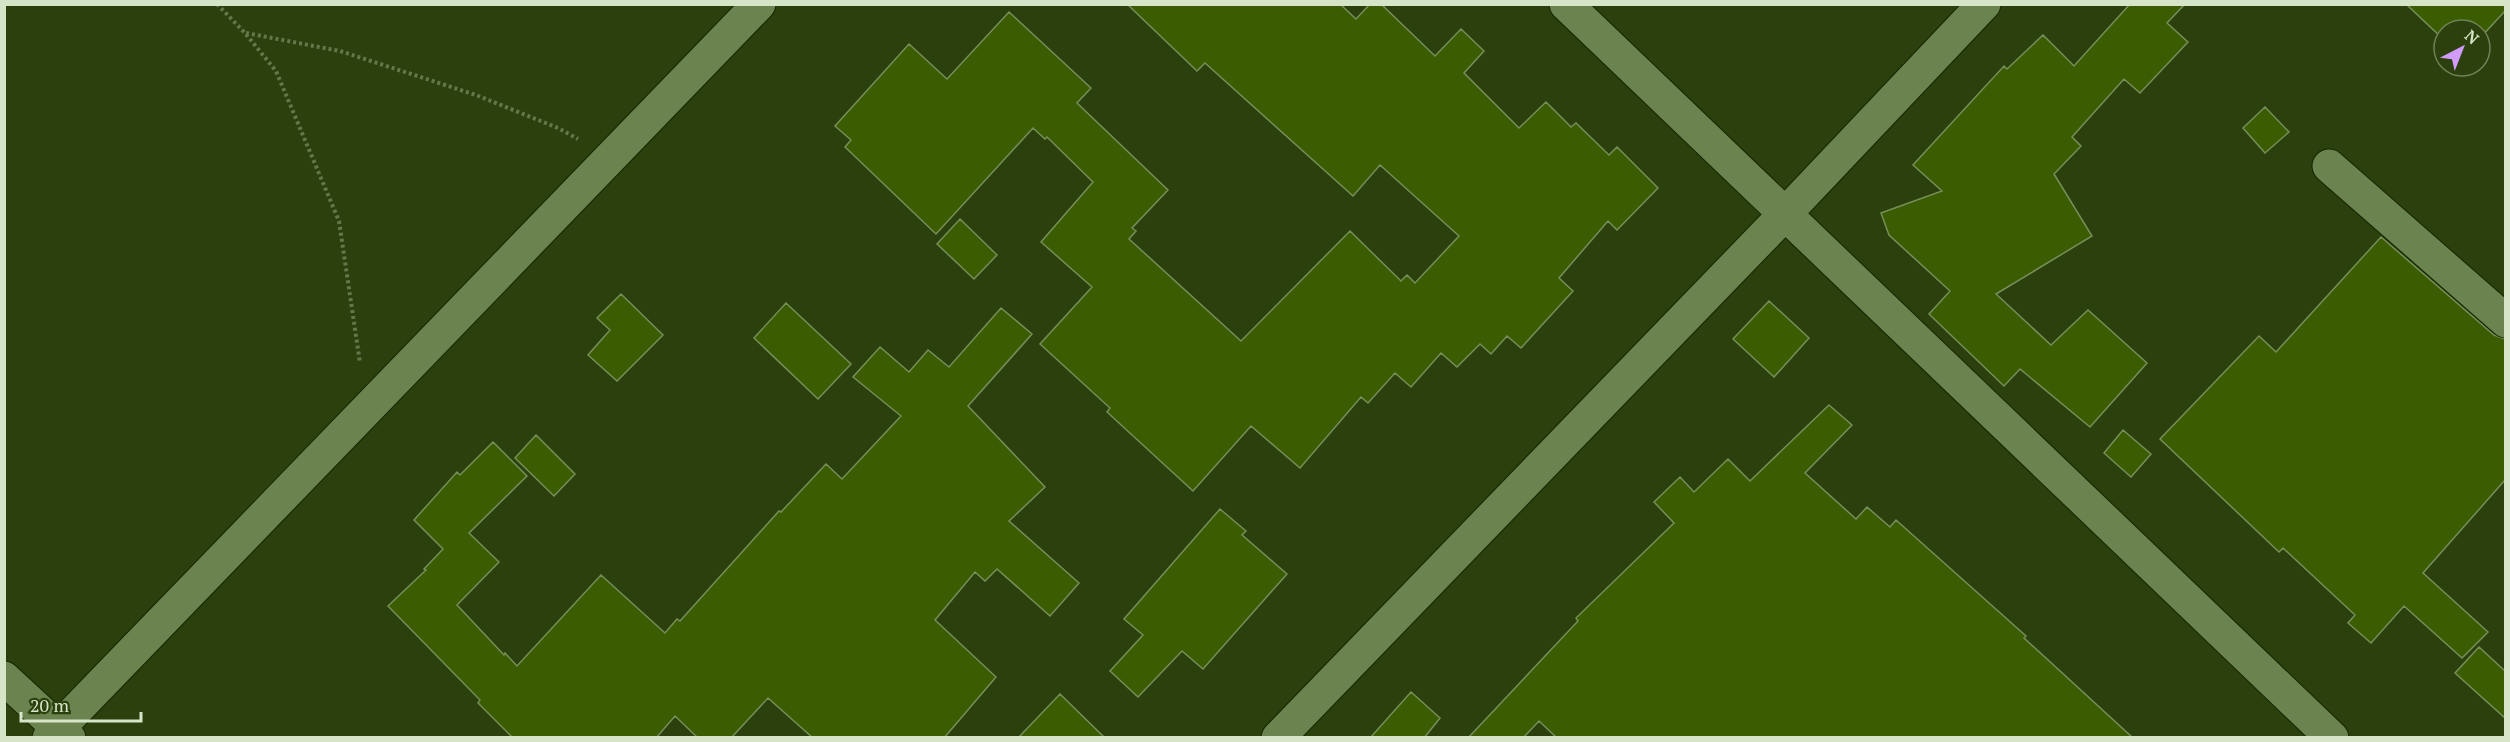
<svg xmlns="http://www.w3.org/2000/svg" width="2510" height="742" viewBox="0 0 2510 742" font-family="'PT Serif',serif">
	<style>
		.building { fill: #3c5c02; stroke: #768f5a; stroke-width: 1.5 }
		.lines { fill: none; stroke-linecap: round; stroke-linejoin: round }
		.street-casing { stroke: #162500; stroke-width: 35 }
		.secondary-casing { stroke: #162500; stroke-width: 35 }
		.path { stroke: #64774b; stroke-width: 4; stroke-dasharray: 3 3; stroke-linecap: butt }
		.street { stroke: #6b834f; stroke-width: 33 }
		.secondary { stroke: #6b834f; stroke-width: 33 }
	</style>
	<rect width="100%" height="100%" fill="#2b400c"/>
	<!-- building -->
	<path class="building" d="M1127 4H1340L1356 19 1370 4H1381L1435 56 1461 29 1484 51 1464 73 1519 128 1546 102 1571 127 1576 123 1609 155 1617 147 1658 188 1617 230 1608 221 1559 278 1573 291 1521 348 1507 336 1491 354 1480 344 1457 367 1441 353 1411 387 1395 373 1368 403 1361 397 1300 468 1251 426 1193 491 1107 412 1110 408 1040 344 1092 287 1041 242 1093 182 1047 137 1045 139 1033 128 936 234 845 147 851 140 835 126 909 44 947 79 1009 12 1091 88 1077 103 1168 190 1132 228 1136 231 1129 239 1241 341 1350 231 1401 281 1407 275 1415 283 1459 236 1380 165 1353 196 1205 63 1197 71Z
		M2130 4H2185L2167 23 2188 42 2140 93 2124 79 2072 137 2081 146 2054 174 2092 236 1996 294 2051 345 2088 310 2147 363 2090 427 2020 369 2004 386 1929 314 1950 291 1889 235 1881 213 1942 191 1913 165 2004 66 2007 69 2043 35 2074 66Z
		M2406 4H2505V11L2480 38V30H2444V40Z
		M2265 107 2289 132 2265 153 2243 128Z
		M960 219 997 255 974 279 937 244Z
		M2381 237 2494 335 2505 339V480L2423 573 2488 632 2462 658 2404 606 2371 643 2348 623 2355 615 2283 548 2279 552 2160 439 2259 336 2276 352Z
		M621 294 663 335 617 381 588 355 610 330 597 318Z
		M1769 301 1809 338 1774 377 1733 339Z
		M786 303 851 364 818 399 754 338Z
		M1001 308 1032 334 968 406 1045 487 1009 521 1079 583 1050 616 997 569 985 581 975 572 935 620 996 677 944 738H813L768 698 731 738H698L675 716 656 738H513L478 703 480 700 388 606 426 570 424 569 443 549 414 520 457 472 460 475 493 442 527 476 469 533 499 562 457 605 504 655 505 653 517 666 601 575 665 633 677 619 680 621 779 511 781 512 826 464 842 479 901 416 853 377 880 347 909 372 928 350 949 367Z
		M1829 405 1852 425 1805 473 1856 519 1867 507 1890 527 1896 520 2026 636 2024 638 2133 738H1557L1539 721 1523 738H1468L1578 621 1576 618 1674 523 1654 502 1680 477 1694 492 1728 459 1750 481Z
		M2123 430 2151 454 2131 477 2104 453Z
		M536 435 575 474 554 496 515 458Z
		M1220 509 1246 531 1242 535 1287 574 1203 669 1182 651 1138 697 1110 671 1143 635 1124 619Z
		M2479 647 2505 671V718L2455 673Z
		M1411 692 1440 718 1424 738H1370Z
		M1060 694 1105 738H1018Z"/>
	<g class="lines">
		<defs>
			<path id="street" d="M1566 4 2332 738
				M2329 166 2506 321
				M4 678 69 738
				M49 738 759 4
				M1278 738 1785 214"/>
			<path id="secondary" d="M1785 214 1984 4"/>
		</defs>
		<!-- street casing -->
		<use href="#street" class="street-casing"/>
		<!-- secondary casing -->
		<use href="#secondary" class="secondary-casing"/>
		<!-- path -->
		<path class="path" d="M217 4 245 33 276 71 339 221 360 363
			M246 33 340 51 476 95 558 128 578 139"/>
		<!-- street -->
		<use href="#street" class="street"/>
		<!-- secondary -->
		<use href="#secondary" class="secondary"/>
	</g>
	<!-- border -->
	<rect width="2510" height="742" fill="none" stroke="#d6e4c8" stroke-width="12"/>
	<!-- north arrow -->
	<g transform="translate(2462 48) rotate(42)"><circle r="28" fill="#2b400c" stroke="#6f8257" stroke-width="1.5"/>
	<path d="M0-4.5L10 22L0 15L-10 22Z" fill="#d29cfd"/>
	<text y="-9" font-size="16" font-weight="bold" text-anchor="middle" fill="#d6e4c8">N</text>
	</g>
	<!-- scale -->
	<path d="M21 712v9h120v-9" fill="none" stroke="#d6e4c8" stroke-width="3"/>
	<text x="30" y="712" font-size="18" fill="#d6e4c8" stroke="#2b400c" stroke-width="4.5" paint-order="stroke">20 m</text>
</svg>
